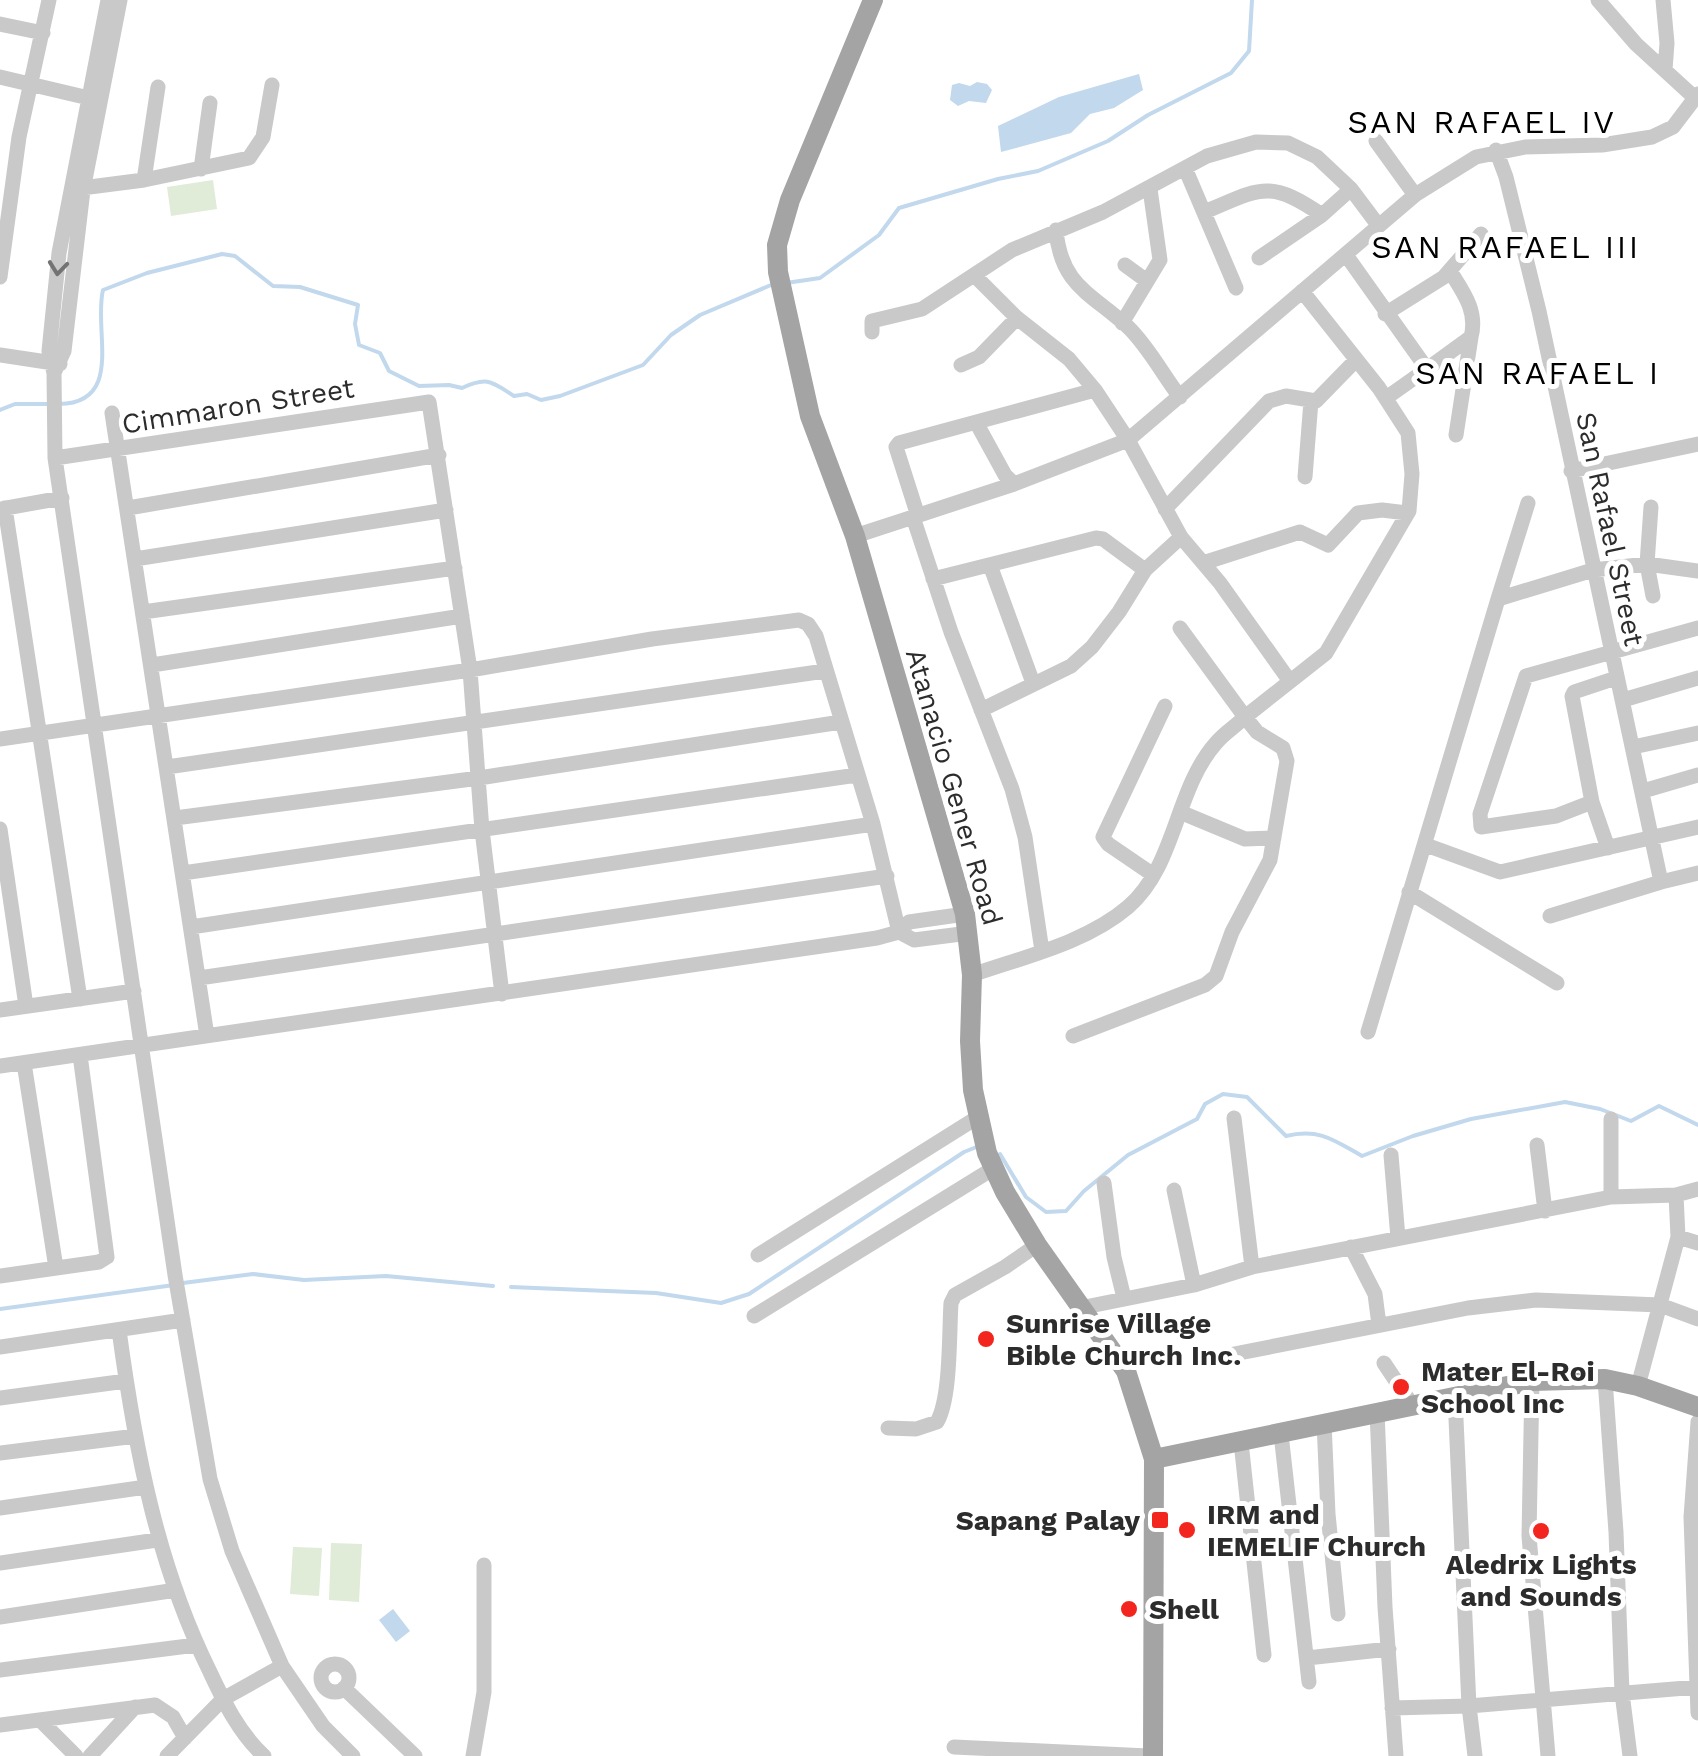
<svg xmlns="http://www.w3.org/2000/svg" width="1698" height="1756" viewBox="0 0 1698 1756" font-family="'Work Sans',sans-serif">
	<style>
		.green { fill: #e0ebd8 }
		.water { fill: #c2d8ed }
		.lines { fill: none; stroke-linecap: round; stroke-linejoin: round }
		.stream { stroke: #c2d8ed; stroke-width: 4 }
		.minor { stroke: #c9c9c9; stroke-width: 15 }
		.major { stroke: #a4a4a4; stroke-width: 20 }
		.oneway { stroke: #737373 }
		.poi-dot { fill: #f2251f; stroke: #fff; stroke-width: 4 }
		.labels { text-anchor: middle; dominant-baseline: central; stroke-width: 10; stroke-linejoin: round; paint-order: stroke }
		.street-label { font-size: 28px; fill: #2c2c2c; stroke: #fff }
		.poi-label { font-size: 28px; font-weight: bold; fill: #2c2c2c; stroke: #fff; text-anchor: start }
		.quarter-label { font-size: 32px; letter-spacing: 2.5px; fill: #000; stroke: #fff }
	</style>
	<rect width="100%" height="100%" fill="#fff"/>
	<!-- green -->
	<path class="green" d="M213 180 217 209 171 216 167 187Z
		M331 1543 362 1544 359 1602 329 1600Z
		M293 1547 322 1548 319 1596 290 1594Z"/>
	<!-- water -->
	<path class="water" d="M1139 74 1143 90 1114 108 1090 114 1071 133 1001 152 998 126 1059 97Z
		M977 82 987 84 992 90 986 103 969 101 958 106 950 100 952 85 959 83 970 86Z
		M393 1609 410 1631 396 1642 379 1620Z"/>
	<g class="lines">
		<!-- stream -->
		<path class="stream" d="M786 283 820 278 879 235 899 208 998 179 1038 171 1108 141 1148 115 1231 73 1249 51 1252 0
			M59 404C125 403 93 330 103 290L147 273 222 254 235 256 273 286 300 287 358 305 355 324 359 345 380 353 389 371 419 386 449 385 462 388C488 376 492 382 514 396L527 394 541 400 560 396 643 365 671 335 700 315 771 285
			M0 410 15 404H49
			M1000 1154 1026 1197 1046 1212 1066 1211 1084 1191 1128 1155 1197 1119 1205 1104 1223 1094 1247 1097 1286 1136C1319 1128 1334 1140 1362 1156L1413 1136 1471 1119 1565 1102 1600 1109 1631 1121 1659 1106 1698 1125
			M183 1283 253 1274 304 1280 386 1276 493 1286
			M511 1287 656 1293 721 1303 749 1294 964 1152 979 1146
			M0 1309 174 1285"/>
		<!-- minor -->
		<path class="minor" d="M108 0 59 253 49 351 54 373 55 458 175 1275 210 1479 232 1551 282 1666 323 1726 353 1756
			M1598 0 1636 44 1695 98
			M1663 0 1667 43 1665 70
			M0 24 43 33
			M0 77 93 99
			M1376 141 1415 195
			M1496 150 1506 177 1539 311 1661 882 1698 873
			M1185 168 1236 288
			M201 169 210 103
			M144 180 158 87
			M74 189 144 180 249 158 263 137 272 85
			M1204 212C1260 189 1268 178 1322 215
			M1056 230C1061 286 1091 293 1128 327 1148 346 1163 375 1180 397
			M1346 255 1427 369 1386 398
			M1259 258 1322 215 1351 189
			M1125 265 1147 281
			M974 275 1017 318 1069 359 1095 390 1128 440 1181 537 1220 583 1289 680
			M0 277 19 137 49 0
			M1385 314 1444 277 1481 234
			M1122 323 1160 260 1150 189
			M872 332V321L922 309 1012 250 1103 212 1207 156 1256 142 1288 143 1317 157 1351 189 1378 225
			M0 355 60 364
			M961 365 979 357 1017 318
			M1427 369 1471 337C1478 311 1463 292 1450 271
			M54 373 64 351 83 190 120 0
			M112 413 207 1036
			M977 424 1005 475 1014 484
			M1456 435 1471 337
			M55 458 429 402 470 670 482 830 502 994
			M1571 471 1698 444
			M1305 477 1311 401
			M1651 507 1647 564 1653 596
			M5 508 80 999
			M128 508 439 455
			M0 509 62 498
			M1165 509 1269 401 1286 396 1316 401 1356 360
			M918 516 896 447 899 443 1095 390
			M913 517 951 632 1012 789 1025 837 1042 951
			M855 536 1014 484 1128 440 1415 195 1476 157 1525 147 1602 145 1652 137 1673 127 1698 94
			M135 559 446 510
			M1203 563 1300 532 1328 545 1358 513 1382 510 1407 513
			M990 565 1033 683
			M933 579 1096 538 1103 539 1145 570
			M1498 599 1528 503
			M143 612 455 568
			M152 665 462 616
			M1623 700 1698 678
			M981 710 1071 666 1092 647 1119 612 1145 570 1181 537
			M0 739 470 670 652 639 799 620 808 624 816 636 873 824 899 932
			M1633 747 1698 733
			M167 767 825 671
			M1643 791 1698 775
			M1592 802 1556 816 1481 827 1480 814 1526 676 1698 628
			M1180 812 1245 839 1274 838
			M175 818 479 778 841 722
			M0 829 26 1006
			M1426 845 1500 872 1698 827
			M1608 848 1592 802 1572 696 1574 692 1616 678
			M183 873 857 775
			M1152 874 1108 844 1103 837 1165 706
			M1409 892 1557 983
			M1550 916 1661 882
			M191 927 873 824
			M899 932 914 940 969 933
			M972 975C1023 957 1086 943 1128 907 1176 866 1175 789 1216 743 1224 733 1236 726 1245 717L1180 628
			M199 978 887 876
			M0 1010 134 991
			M1368 1032 1498 599 1593 570 1647 564 1698 571
			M1073 1036 1205 985 1216 976 1232 932 1270 860 1287 761 1283 748 1257 732 1245 717 1326 653 1409 511 1412 474 1408 433 1379 388 1302 291
			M24 1063 56 1268
			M0 1066 877 938 899 932 909 922 965 914
			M1234 1118 1252 1267
			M1611 1119V1197
			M1537 1145 1545 1211
			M1391 1155 1398 1238
			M1104 1183 1114 1257 1124 1298
			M1174 1190 1194 1285
			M1676 1195 1698 1189
			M1678 1237 1698 1243
			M1351 1247 1375 1294 1379 1325
			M758 1255 978 1117
			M0 1276 99 1262 107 1257 80 1055
			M1080 1308 1194 1285 1252 1267 1611 1197 1676 1195 1678 1237 1638 1386
			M754 1316 994 1168
			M119 1330C135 1448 157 1565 210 1672 224 1702 239 1733 264 1756
			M0 1347 183 1320
			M1229 1355 1468 1308 1536 1300 1660 1305 1698 1319
			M1384 1363 1412 1405
			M1605 1379 1616 1532 1622 1693 1630 1756
			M1532 1381 1529 1536 1548 1756
			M1455 1397 1469 1706 1475 1756
			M0 1398 126 1381
			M1377 1411 1385 1607 1396 1756
			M1324 1422 1328 1514 1338 1614
			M1698 1422 1691 1517 1698 1713
			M888 1428 916 1429 937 1422C951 1398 949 1333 951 1303L955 1295 1005 1267 1037 1245
			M1281 1434 1309 1682
			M1241 1442 1264 1655
			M0 1453 136 1436
			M0 1508 146 1487
			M0 1563 157 1540
			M0 1617 176 1590
			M1307 1658 1389 1649
			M321 1678a14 14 0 1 1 28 0a14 14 0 1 1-28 0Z
			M0 1670 196 1645
			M344 1688 415 1756
			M1392 1708 1469 1706 1698 1687
			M41 1721 76 1756
			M0 1725 155 1705 173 1717 185 1738
			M954 1747 1148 1756
			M90 1756 135 1707
			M167 1756 223 1699 282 1666
			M473 1756 484 1692V1565"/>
		<!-- major -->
		<path class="major" d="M873 0 790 200 777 245 778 272 810 416 855 536 965 914 972 975 970 1041 973 1090 987 1153 1005 1192 1037 1245 1126 1371 1154 1459 1153 1756
			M1154 1459 1532 1381 1605 1379 1638 1386 1698 1407"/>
	</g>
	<!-- one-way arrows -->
	<defs><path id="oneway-chevron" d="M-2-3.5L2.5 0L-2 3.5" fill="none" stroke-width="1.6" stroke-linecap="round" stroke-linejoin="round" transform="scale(2.5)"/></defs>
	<use class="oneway" href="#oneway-chevron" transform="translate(58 268) rotate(96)"/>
	<!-- markers -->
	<g class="poi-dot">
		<circle cx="986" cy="1339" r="10"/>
		<circle cx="1401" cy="1387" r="10"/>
		<rect x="1150" y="1510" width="20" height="20" rx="5"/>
		<circle cx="1187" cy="1530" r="10"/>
		<circle cx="1541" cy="1531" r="10"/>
		<circle cx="1129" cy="1609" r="10"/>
	</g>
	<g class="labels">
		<!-- street labels -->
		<g class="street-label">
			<text transform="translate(238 406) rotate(-9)">Cimmaron Street</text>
			<text transform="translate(1610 529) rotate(78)">San Rafael Street</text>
			<text transform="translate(954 787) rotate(74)">Atanacio Gener Road</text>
		</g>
		<!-- poi labels -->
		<g class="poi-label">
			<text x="1006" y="1323">Sunrise Village<tspan x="1006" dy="32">Bible Church Inc.</tspan></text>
			<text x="1421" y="1371">Mater El-Roi<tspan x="1421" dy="32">School Inc</tspan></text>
			<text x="1207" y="1514">IRM and<tspan x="1207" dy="32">IEMELIF Church</tspan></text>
			<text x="1140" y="1520" text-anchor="end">Sapang Palay</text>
			<text x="1541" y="1564" text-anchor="middle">Aledrix Lights<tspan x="1541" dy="32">and Sounds</tspan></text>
			<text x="1149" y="1609">Shell</text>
		</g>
		<!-- quarter labels -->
		<g class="quarter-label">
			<text x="1482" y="122">SAN RAFAEL IV</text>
			<text x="1506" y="247">SAN RAFAEL III</text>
			<text x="1538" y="373">SAN RAFAEL I</text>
		</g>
	</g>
</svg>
